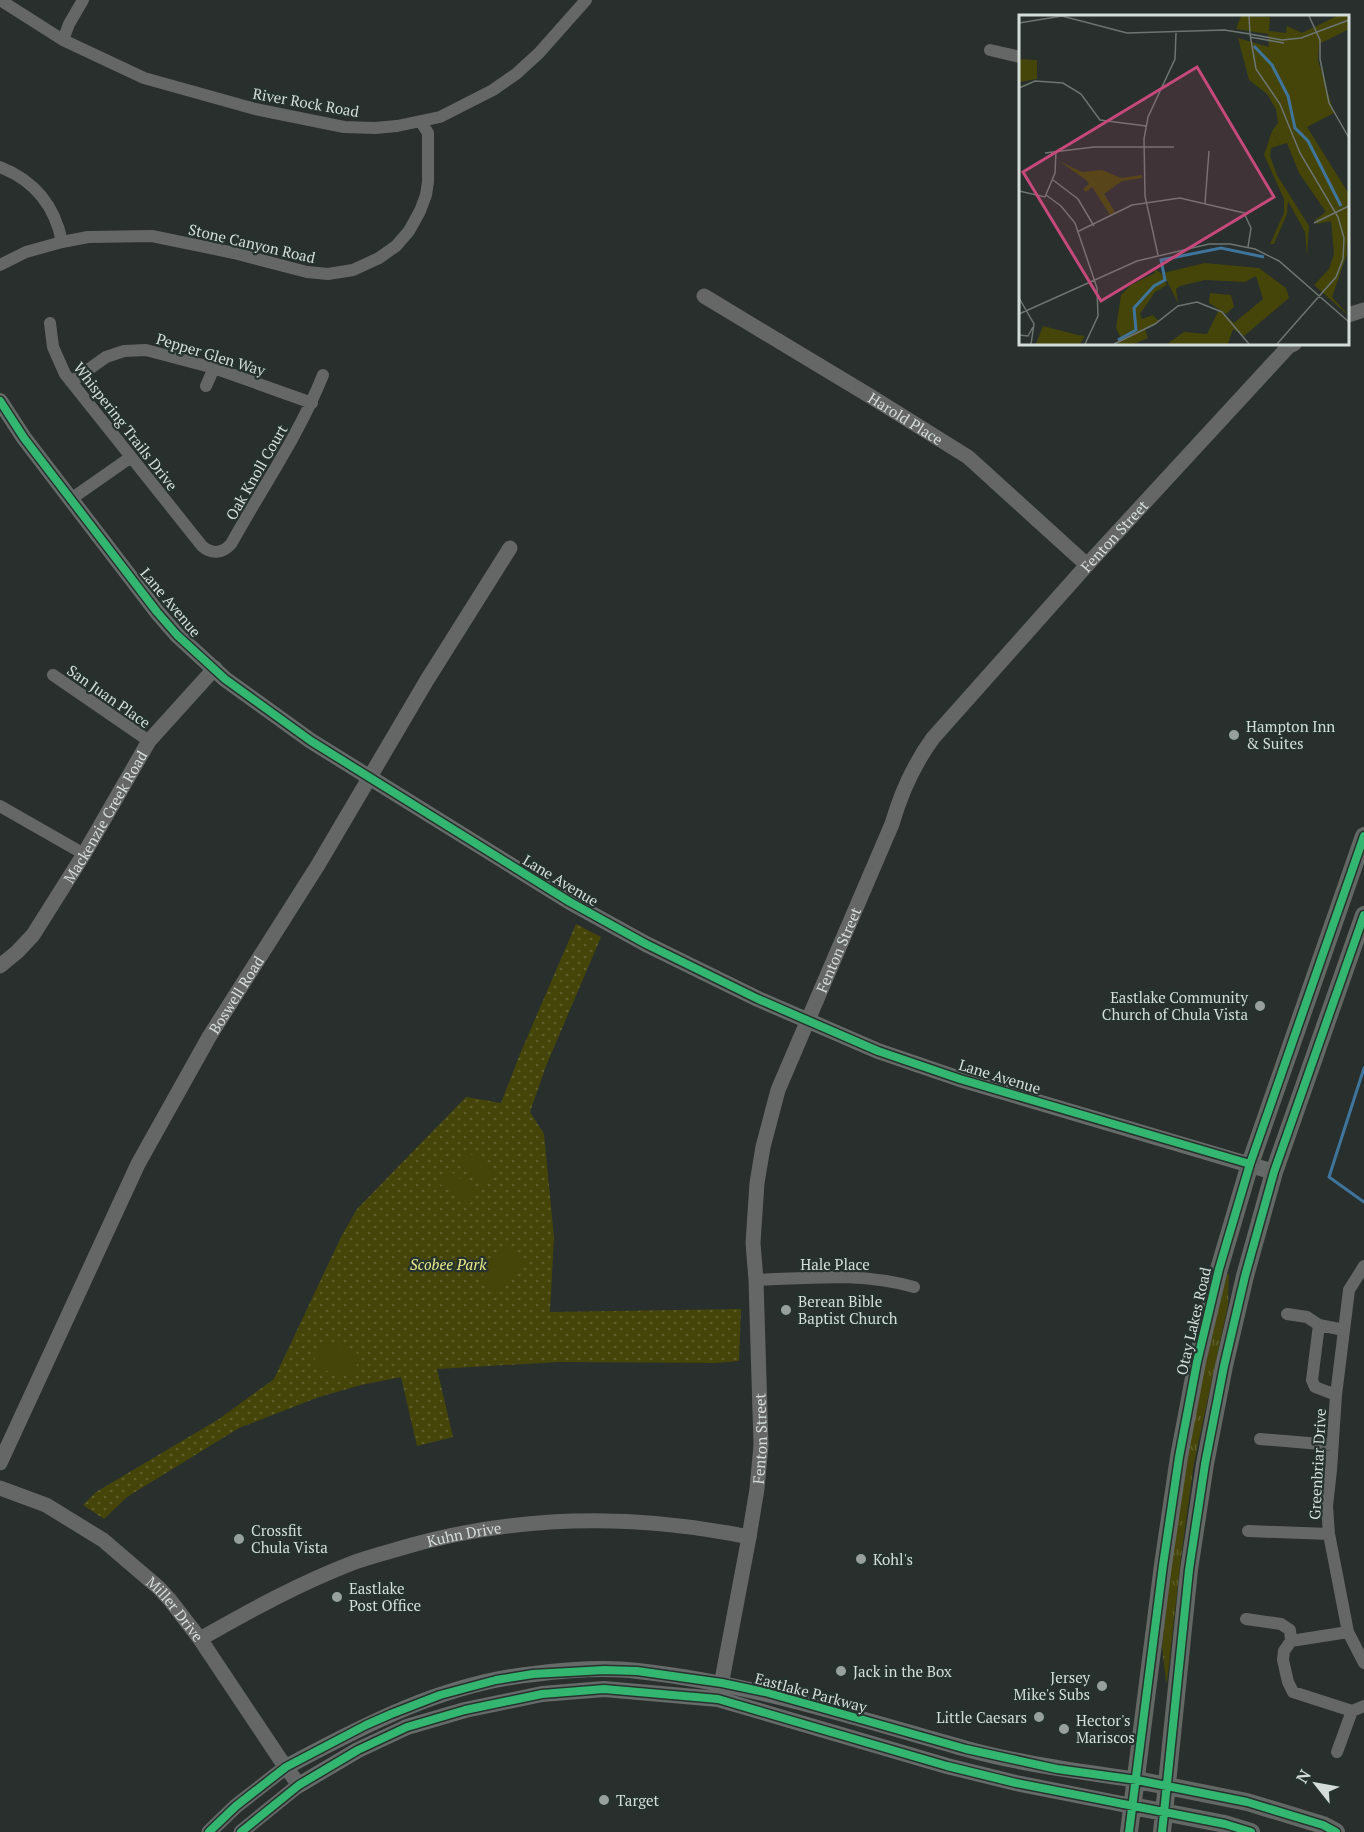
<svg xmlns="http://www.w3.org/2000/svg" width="1364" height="1832" viewBox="0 0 1364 1832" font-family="'PT Serif',serif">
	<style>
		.grass { fill: url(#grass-tufts) }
		.park { fill: url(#park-dots) }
		.pitch { fill: #454509 }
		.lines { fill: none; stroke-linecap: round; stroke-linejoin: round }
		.stream { stroke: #40759b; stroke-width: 3 }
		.minor { stroke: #656766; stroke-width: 12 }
		.tertiary { stroke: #656766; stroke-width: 15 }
		.secondary { stroke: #666a68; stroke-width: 16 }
		.primary { stroke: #646865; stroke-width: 18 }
		.cycleway-casing { stroke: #25322e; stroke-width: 11 }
		.cycleway { stroke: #33b770; stroke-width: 8 }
		.poi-dot { fill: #98a09d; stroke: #25322e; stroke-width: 2 }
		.labels { text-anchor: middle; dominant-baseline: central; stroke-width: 4.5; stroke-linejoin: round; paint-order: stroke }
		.street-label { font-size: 15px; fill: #d4ddda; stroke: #25322e }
		.poi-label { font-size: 15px; fill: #d4ddda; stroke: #25322e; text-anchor: start }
		.park-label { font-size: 15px; font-style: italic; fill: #e7e988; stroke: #25322e }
		.inset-river { fill: none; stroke: #40759b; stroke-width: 3 }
		.inset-road { fill: none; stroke: #6d7572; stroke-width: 1.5 }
		.view { fill: #c6497b; fill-opacity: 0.15; stroke: #c6497b; stroke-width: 3 }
		.inset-edge { fill: none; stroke: #d4ddda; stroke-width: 3 }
	</style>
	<defs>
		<pattern id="grass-tufts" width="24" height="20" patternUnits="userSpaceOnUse" patternTransform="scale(1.5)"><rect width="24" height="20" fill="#454509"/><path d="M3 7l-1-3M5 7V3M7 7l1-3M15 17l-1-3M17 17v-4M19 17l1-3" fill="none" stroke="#5f5f2c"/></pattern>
		<pattern id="park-dots" width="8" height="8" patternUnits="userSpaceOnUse" patternTransform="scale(1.5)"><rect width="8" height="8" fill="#454509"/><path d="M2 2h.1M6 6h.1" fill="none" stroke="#5f5f2c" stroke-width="1.8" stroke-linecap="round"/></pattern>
	</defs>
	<rect width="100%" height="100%" fill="#282f2d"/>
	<!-- grass -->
	<path class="grass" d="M1227 1274H1229L1228 1305 1194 1463 1181 1557 1167 1682H1166L1162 1647 1172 1554 1186 1461 1205 1366Z"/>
	<!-- park -->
	<path class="park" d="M576 924 601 937 546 1066 530 1112 544 1134 554 1238 550 1312 741 1309 739 1361 715 1363 559 1362 437 1369 453 1437 417 1446 401 1377 361 1385 319 1397 239 1428 127 1497 104 1519 83 1505 96 1492 219 1419 274 1379 341 1237 357 1209 466 1097 501 1103 520 1054Z"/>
	<!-- pitch -->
	<path class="pitch" d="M467 1151 495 1173 485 1185 457 1164Z
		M450 1171 478 1193 468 1206 440 1184Z
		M506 1246 525 1260 498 1295 479 1280Z
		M325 1342 356 1351 359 1359 354 1372 348 1376 317 1369 313 1364 319 1347Z"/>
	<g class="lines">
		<!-- stream -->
		<path class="stream" d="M1364 1068 1329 1177 1364 1202"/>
		<!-- minor -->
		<path class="minor" d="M0 0 63 40 144 78 255 109 344 127 375 128 397 126 440 117 493 90 516 74 539 53 586 0
			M63 40 69 24 83 0
			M990 50 1020 57
			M0 167C34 180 55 206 62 242
			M0 265 26 252 62 242 88 237 152 236 234 253 307 272 328 274 353 270 379 258 396 246 409 231 420 211 426 195 428 182V133L421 122
			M50 323 53 347 65 374 202 546C211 554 222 554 231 544 262 488 299 435 323 375
			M71 382 106 357 124 351 146 350 214 368 312 403
			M206 386 214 368
			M71 499 131 457
			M53 675 149 741
			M0 806 84 854
			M1364 1266 1349 1290 1336 1395 1331 1470 1327 1506 1329 1534 1348 1632 1364 1663
			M756 1280C810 1278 861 1272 914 1287
			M1287 1314 1307 1317 1319 1325 1344 1330
			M1319 1325 1312 1380 1315 1387 1336 1395
			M1260 1439 1332 1445
			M1248 1531 1329 1534
			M1246 1619 1281 1624 1290 1630 1291 1641
			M1348 1632 1291 1641 1284 1651 1283 1660 1288 1682 1293 1692 1352 1711 1364 1706
			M1337 1752 1352 1711"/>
		<!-- tertiary -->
		<g class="tertiary">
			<path id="s1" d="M704 296 870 396 968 457 1087 565"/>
			<path d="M1348 315 1364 310"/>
			<path id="s2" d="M0 966 17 952 33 935 84 854 149 741 215 668"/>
			<path id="s3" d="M0 1463 138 1164 209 1037 318 865 427 680 510 548"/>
			<path id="s4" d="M0 1488 46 1505 103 1540 159 1588 170 1600 200 1639 280 1759 299 1785 241 1832"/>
			<path id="s5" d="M200 1639C251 1610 300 1583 355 1562 369 1557 384 1553 398 1549 513 1515 632 1513 749 1537"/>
			<path id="s6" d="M719 1696 749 1537 757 1489 761 1445 756 1280 753 1243 757 1183 763 1147 778 1090 892 824C901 793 914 764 933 738L1087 565 1289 346 1294 344"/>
			<path d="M209 1832 236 1806 286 1767"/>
		</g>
		<!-- secondary -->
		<path class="secondary" d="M0 401 24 438 157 612 177 635 225 679 311 741 570 902 646 944 758 999 878 1051 960 1079 1274 1172
			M286 1767C364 1725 444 1683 534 1674 565 1670 607 1667 638 1671 749 1683 856 1718 963 1748 1020 1764 1079 1771 1137 1780
			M299 1785 358 1750 407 1727 465 1710 542 1694 604 1689 718 1699 947 1766 1016 1783 1132 1806"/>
		<!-- primary -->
		<path class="primary" d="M1137 1780 1247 1802 1323 1825 1336 1832
			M1132 1806 1225 1824 1251 1832
			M1129 1832 1163 1565 1179 1457 1197 1362 1219 1269 1250 1164 1364 836
			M1162 1832 1189 1570 1205 1464 1224 1366 1245 1276 1274 1172 1364 915"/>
		<defs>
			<path id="cycleway" d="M0 401 24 438 157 612 177 635 225 679 311 741 570 902 646 944 758 999 878 1051 960 1079 1250 1164
				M209 1832 236 1806 286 1767 366 1725 391 1714 440 1695 496 1680 533 1674 604 1670 637 1671 722 1683 765 1692 966 1749 1057 1769 1137 1780 1247 1802 1323 1825 1336 1832
				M241 1832 299 1785 358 1750 407 1727 465 1710 542 1694 604 1689 718 1699 947 1766 1016 1783 1225 1824 1251 1832
				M1129 1832 1163 1565 1179 1457 1197 1362 1219 1269 1250 1164 1364 836
				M1162 1832 1189 1570 1205 1464 1224 1366 1245 1276 1274 1172 1364 915"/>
		</defs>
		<!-- cycleway casing -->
		<use href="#cycleway" class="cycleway-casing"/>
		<!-- cycleway -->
		<use href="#cycleway" class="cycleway"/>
	</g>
	<!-- markers -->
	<g class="poi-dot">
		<circle cx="1234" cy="735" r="6"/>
		<circle cx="1260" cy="1006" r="6"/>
		<circle cx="786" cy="1310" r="6"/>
		<circle cx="239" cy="1539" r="6"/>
		<circle cx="861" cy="1559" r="6"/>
		<circle cx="337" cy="1597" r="6"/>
		<circle cx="841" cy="1671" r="6"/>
		<circle cx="1102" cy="1686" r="6"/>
		<circle cx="1039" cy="1717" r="6"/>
		<circle cx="1064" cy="1729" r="6"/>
		<circle cx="604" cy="1800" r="6"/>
	</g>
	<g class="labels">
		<!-- street labels -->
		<g class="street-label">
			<text transform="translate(306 102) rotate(10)">River Rock Road</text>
			<text transform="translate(252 243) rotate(13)">Stone Canyon Road</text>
			<text transform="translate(211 354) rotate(17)">Pepper Glen Way</text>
			<text stroke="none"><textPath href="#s1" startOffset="236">Harold Place</textPath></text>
			<text transform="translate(126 426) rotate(52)">Whispering Trails Drive</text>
			<text transform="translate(256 472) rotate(-60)">Oak Knoll Court</text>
			<text stroke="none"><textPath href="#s6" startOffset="1269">Fenton Street</textPath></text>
			<text transform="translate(171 602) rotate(50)">Lane Avenue</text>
			<text transform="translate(109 696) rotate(35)">San Juan Place</text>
			<text stroke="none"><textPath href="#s2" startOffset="184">Mackenzie Creek Road</textPath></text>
			<text transform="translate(561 880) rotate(31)">Lane Avenue</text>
			<text stroke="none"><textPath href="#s6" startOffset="765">Fenton Street</textPath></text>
			<text stroke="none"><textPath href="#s3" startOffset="525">Boswell Road</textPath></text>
			<text transform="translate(1000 1076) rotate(17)">Lane Avenue</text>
			<text x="835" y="1264">Hale Place</text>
			<text transform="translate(1193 1321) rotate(-77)">Otay Lakes Road</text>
			<text stroke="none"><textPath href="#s6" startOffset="261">Fenton Street</textPath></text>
			<text transform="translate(1317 1464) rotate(-87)">Greenbriar Drive</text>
			<text stroke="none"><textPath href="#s5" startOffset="286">Kuhn Drive</textPath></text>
			<text stroke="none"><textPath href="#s4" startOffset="216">Miller Drive</textPath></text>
			<text transform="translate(811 1692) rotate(15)">Eastlake Parkway</text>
		</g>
		<!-- poi labels -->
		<g class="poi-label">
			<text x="1246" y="726">Hampton Inn<tspan x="1246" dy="17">&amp; Suites</tspan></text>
			<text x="1248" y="997" text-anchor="end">Eastlake Community<tspan x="1248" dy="17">Church of Chula Vista</tspan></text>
			<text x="798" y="1301">Berean Bible<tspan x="798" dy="17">Baptist Church</tspan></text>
			<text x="251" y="1530">Crossfit<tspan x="251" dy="17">Chula Vista</tspan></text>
			<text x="873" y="1559">Kohl's</text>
			<text x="349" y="1588">Eastlake<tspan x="349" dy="17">Post Office</tspan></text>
			<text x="853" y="1671">Jack in the Box</text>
			<text x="1090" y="1677" text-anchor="end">Jersey<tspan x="1090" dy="17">Mike's Subs</tspan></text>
			<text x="1027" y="1717" text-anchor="end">Little Caesars</text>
			<text x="1076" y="1720">Hector's<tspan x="1076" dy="17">Mariscos</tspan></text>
			<text x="616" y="1800">Target</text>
		</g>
		<!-- park labels -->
		<g class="park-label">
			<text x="448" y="1264">Scobee Park</text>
		</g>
	</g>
	<!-- overview -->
	<g transform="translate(1019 15)">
		<rect width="330" height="330" fill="#282f2d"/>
		<path d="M253 116 261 130 252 133 251 141 258 160 290 211 288 242 286 217 269 186 268 199 255 229H251L265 198V184L245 140ZM316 190 325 210 328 239 313 282 330 301 295 270 310 254 315 239 312 206 298 209 296 205ZM186 248 240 253 267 273 270 283 225 321 214 314 209 329H148L165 317 188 319 200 295 215 308 244 284 237 261 226 267 186 265 161 271 157 274 159 288 144 258ZM135 254 142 258 148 270 136 277 121 299 123 304 134 300 140 307 126 314 129 323 115 329H98L102 324 97 313 102 280 112 270 136 258Z" fill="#454509"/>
		<path d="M222 1 251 2 250 16 267 18 268 11 283 18 318 1H330V14L300 29 299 45 315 98 288 112 330 179V239L316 190 307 197 280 158 268 128 261 130 253 116 259 108 257 94 248 79 230 65 219 23 250 32 249 19 217 14ZM0 44 18 45V64L0 67ZM40 146 63 157 83 155 102 163 123 160V163L103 166 85 179 96 197 91 200 73 172 67 177 64 174 70 169 67 165ZM191 278 212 280 215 292 207 299 190 288ZM24 311 59 320 66 321 61 329H17Z" fill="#454509"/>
		<path d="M291 35 293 53 283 55V61L281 56 274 55 272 42 265 38ZM304 68 306 79 297 88 290 75Z" fill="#454509"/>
		<path class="inset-river" d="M235 31 253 50 269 81 276 113 289 126 322 191M99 325 117 315 115 293 135 271 146 265 142 245 202 233 245 242"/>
		<path class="inset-road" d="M230 1 231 19 263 25 282 23 330 5M290 1 301 25V44L310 88 330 123M0 8 43 1 108 18 205 15 231 19 237 54 261 89 281 138 319 202 325 223 324 244 317 262 258 329M231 22 265 28M0 73 16 66 44 68 62 79 81 105 127 111M26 138 75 132H155M34 165 59 184 75 211M0 176 26 182 36 158 37 136M27 180 42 191 56 208 78 273 79 301 66 329M186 188 190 136M295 208 330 191M58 217 113 190 161 183 225 198 232 213 229 232M139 240 126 181 125 124 129 102 156 44 157 18M0 283 15 309 12 329M0 299 118 246 190 229H211L236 234 260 246 330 307M0 320 9 321 14 312M95 329 136 309 159 291 178 287 203 297 230 329"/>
		<path class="view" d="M178 52 255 182 82 286 4 157Z"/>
		<rect width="330" height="330" class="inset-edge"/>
	</g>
	<!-- north arrow -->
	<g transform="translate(1316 1784) rotate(301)" stroke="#25322e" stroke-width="4.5" paint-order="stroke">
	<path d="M0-4.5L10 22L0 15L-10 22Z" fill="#d4ddda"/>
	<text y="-9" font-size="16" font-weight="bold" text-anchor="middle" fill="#d4ddda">N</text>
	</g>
</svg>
